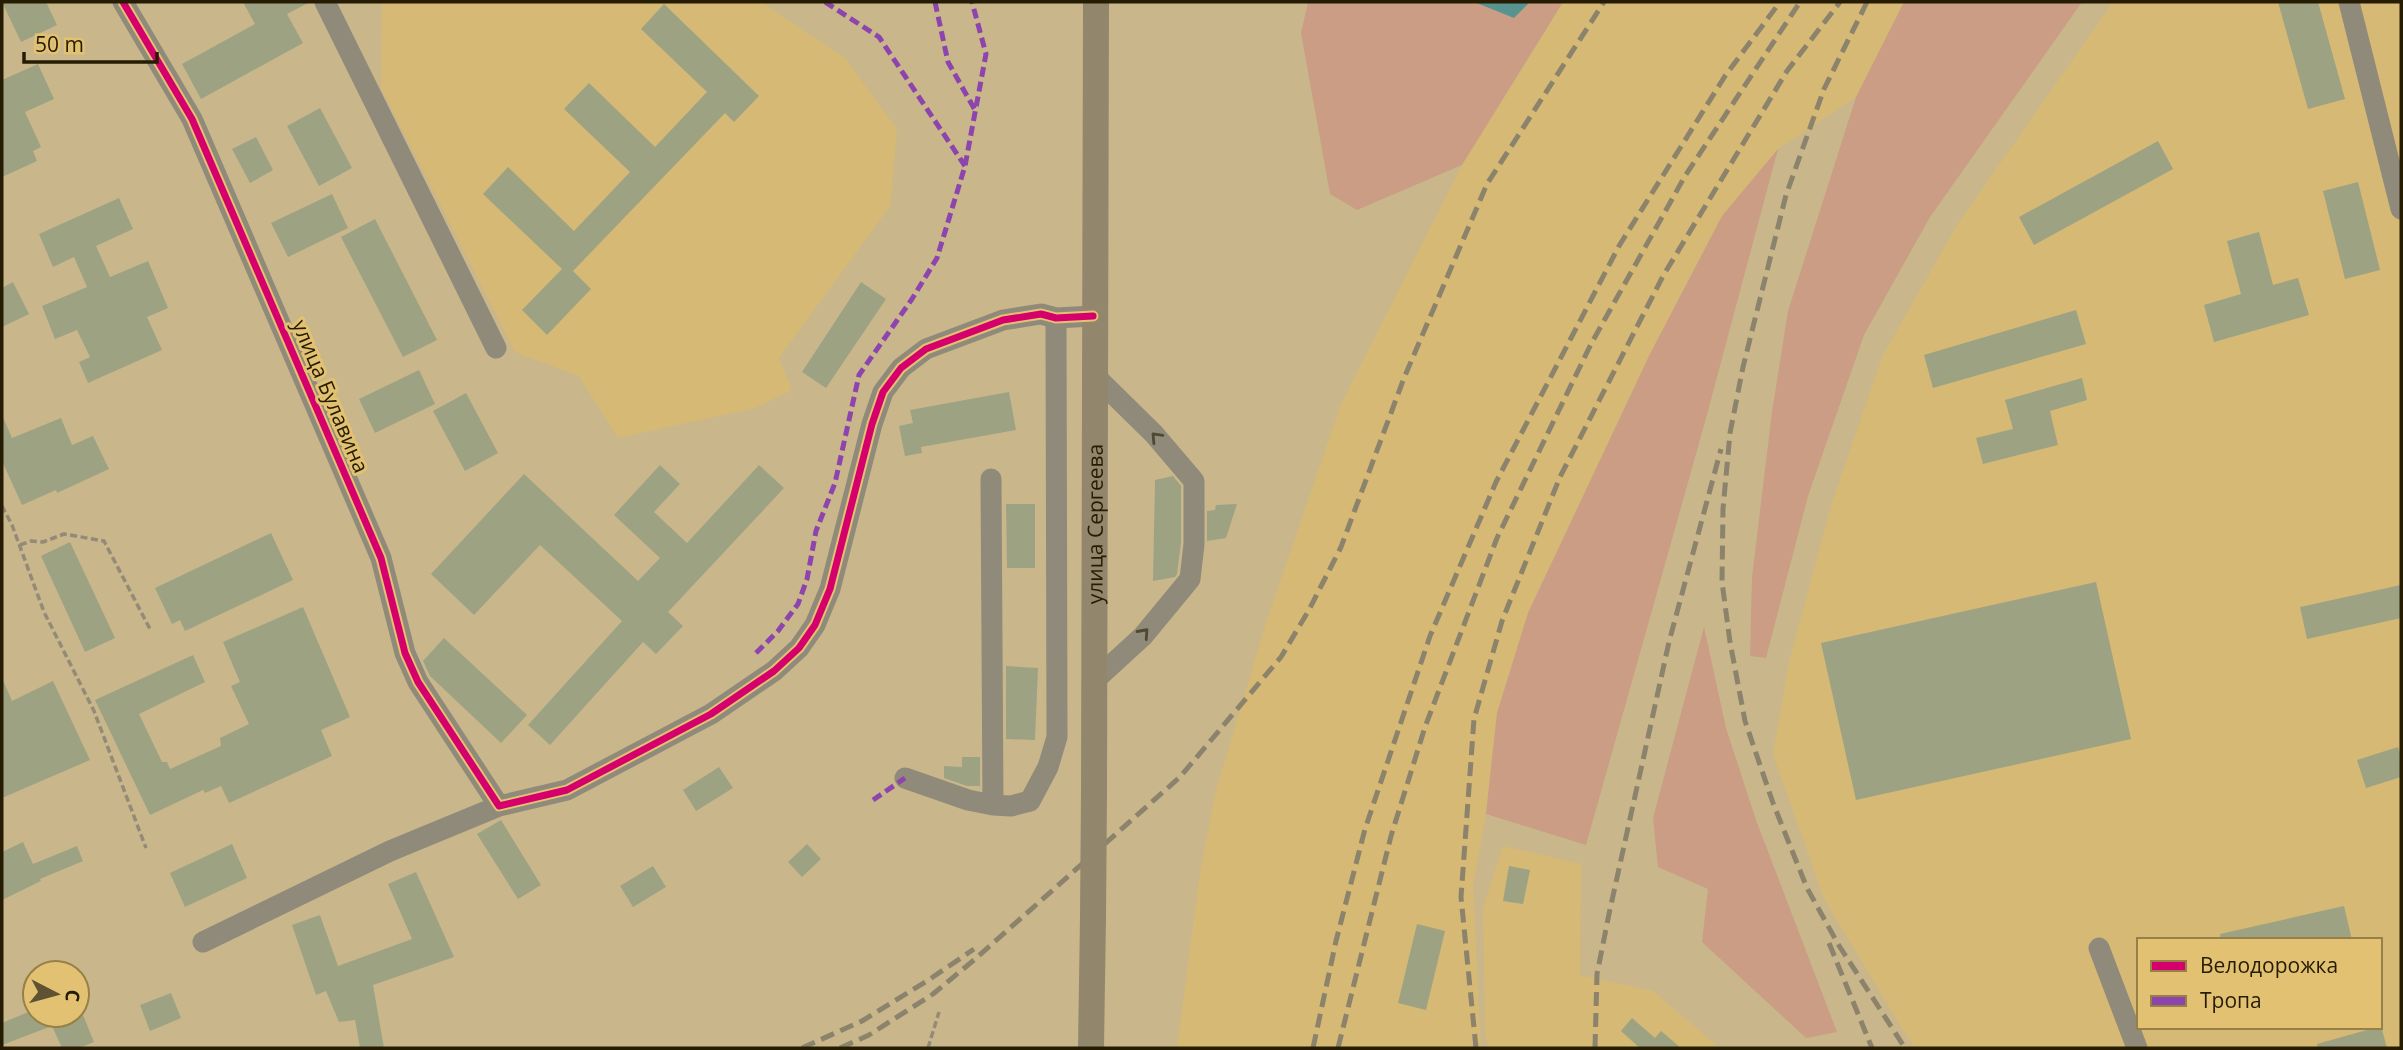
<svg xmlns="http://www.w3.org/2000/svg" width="2403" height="1050" viewBox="0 0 2403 1050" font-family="'Open Sans',sans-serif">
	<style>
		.built { fill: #d5b974; fill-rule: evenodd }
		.green { fill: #ca9d84 }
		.water { fill: #58938f }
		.building { fill: #9da283 }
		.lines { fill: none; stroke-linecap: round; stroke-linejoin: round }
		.path { stroke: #938b77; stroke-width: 3.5; stroke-dasharray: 7 3.5; stroke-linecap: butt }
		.minor { stroke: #908a7a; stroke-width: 21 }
		.major { stroke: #92876c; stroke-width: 26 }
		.rail { stroke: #8c836c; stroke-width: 5; stroke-dasharray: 14 7; stroke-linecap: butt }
		.major-bridge { stroke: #92876c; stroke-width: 26 }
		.quiet { stroke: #8e44ad; stroke-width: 5; stroke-dasharray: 10 5; stroke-linecap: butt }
		.cycleway-casing { stroke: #e2c272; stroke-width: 11 }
		.cycleway { stroke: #d6006c; stroke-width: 7 }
		.oneway { stroke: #504833 }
		.labels { text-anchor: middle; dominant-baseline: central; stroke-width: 6; stroke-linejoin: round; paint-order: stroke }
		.street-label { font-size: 21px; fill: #251c03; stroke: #e2c272 }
	</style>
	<rect width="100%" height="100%" fill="#c9b78b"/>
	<!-- built -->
	<path class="built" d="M382 2H761L845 58 897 129 890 206 779 358 792 390 755 408 618 438 579 376 515 352 381 87Z
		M1563 2H1904L1856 97 1778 149 1722 216 1649 356 1528 613 1497 713 1486 814 1473 886 1481 1048H1177L1200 873 1215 794 1267 620 1341 404 1462 165Z
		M2113 2H2401V1048H1914L1824 899 1773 754 1789 662 1831 506 1882 357 1957 225ZM2139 940H2380V1027H2139Z
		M1503 846 1581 864 1580 975 1653 991 1720 1048H1488L1485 1032 1483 908Z"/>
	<!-- green -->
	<path class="green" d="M1308 2H1474L1514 18 1530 2H1563L1462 165 1357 210 1330 194 1301 33Z
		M1904 2H2082L1930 217 1864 335 1808 496 1766 658 1750 656 1752 577 1772 412 1788 311 1856 97Z
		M1778 149 1705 422 1586 845 1486 814 1497 713 1528 613 1649 356 1722 216Z
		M1704 627 1726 728 1756 820 1837 1032 1806 1038 1702 942 1708 889 1658 867 1653 818Z"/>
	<!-- water -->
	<path class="water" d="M1474 2H1530L1514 18Z"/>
	<!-- building -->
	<path class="building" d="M2 2H46L57 25 21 42Z
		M243 2H310L287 14 303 43 201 99 182 64 255 24Z
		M2278 2H2318L2345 99 2308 109Z
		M664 4 759 96 734 122 725 113 573 271 591 289 547 335 522 310 562 269 483 194 508 167 574 231 630 172 564 109 589 83 655 147 707 92 641 29Z
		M38 64 54 99 25 112 41 147 33 151 37 161 2 177V80Z
		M320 108 352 168 319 186 287 126Z
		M256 137 273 170 250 183 232 149Z
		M2158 141 2173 169 2034 245 2019 217Z
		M2358 182 2380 270 2345 279 2323 191Z
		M332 194 348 228 288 257 271 223Z
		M119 198 133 229 96 246 110 277 148 261 168 308 147 317 162 350 88 383 79 362 90 357 77 330 55 339 42 306 87 287 74 257 53 267 39 234Z
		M375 219 437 340 403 357 341 237Z
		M2259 232 2273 285 2298 278 2309 315 2214 342 2204 305 2241 294 2227 241Z
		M13 282 29 314 2 327V288Z
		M861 282 886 299 826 388 802 372Z
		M2076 310 2086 344 1933 388 1924 355Z
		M419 370 435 404 375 433 359 399Z
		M2082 378 2087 400 2050 411 2058 445 1983 464 1976 438 2013 429 2005 400Z
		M1009 392 1016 430 921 447 922 453 905 456 899 426 913 423 910 410Z
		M466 393 498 453 465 471 433 411Z
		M2 415 12 438 61 418 72 445 93 436 109 469 57 493 56 490 22 505 2 461Z
		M660 465 680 484 654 512 687 543 759 465 784 488 668 612 683 626 656 654 643 642 550 745 528 725 622 621 540 545 474 615 431 574 524 474 638 581 660 558 614 515Z
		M1173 476 1181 486V543L1177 574 1175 577 1153 581 1155 480Z
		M1006 504H1035V568H1007Z
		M1237 504 1226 538 1207 541V511L1215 510 1216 505Z
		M271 533 293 580 185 631 180 620 172 624 155 588Z
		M70 542 115 638 85 652 41 556Z
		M2096 582 2131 739 1856 800 1821 643Z
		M2401 585V618L2307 639 2300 607Z
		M303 607 350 717 321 730 332 756 229 803 221 786 205 793 203 790 150 815 95 700 193 655 205 682 139 714 162 762H167L170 769 221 746 220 738 249 724 231 686 240 682 223 642Z
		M444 638 527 715 501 743 430 676 423 661Z
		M1006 666 1038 668 1035 740 1006 739Z
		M2 678 12 701 53 681 90 760 2 798Z
		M2398 747 2401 757V777L2366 788 2357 760Z
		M962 757H980V786H967L944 778V766L962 767Z
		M719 767 733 788 696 811 683 790Z
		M501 820 541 885 518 899 477 834Z
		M23 842 33 864 77 846 83 861 40 879 41 881 2 900V852Z
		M232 844 247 878 185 907 170 873Z
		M807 844 821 859 802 877 788 862Z
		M653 866 666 887 633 907 620 886Z
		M1509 866 1530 870 1523 904 1503 901Z
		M416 872 454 957 373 985 384 1048H360L355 1020 339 1022 326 991 316 995 292 925 320 915 338 966 412 939 388 884Z
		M2344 906 2352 940H2221L2220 934Z
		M1417 924 1445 931 1426 1010 1398 1003Z
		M171 993 181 1018 150 1031 140 1005Z
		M33 1010 35 1015H83L94 1042 79 1048H62L52 1026 2 1045V1023Z
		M1632 1018 1655 1038 1661 1031 1681 1048H1640L1621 1031Z
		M2381 1026 2387 1048H2318L2317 1044Z"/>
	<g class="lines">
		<!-- path -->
		<path class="path" d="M2 506 12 525 44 612 94 711 146 848
			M20 545 31 541 43 542 64 534 104 541 150 629
			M928 1048 939 1012"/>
		<!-- minor -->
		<path class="minor" d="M123 2 192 119 381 558 405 653 418 682 499 806
			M325 2 496 348
			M2349 2 2401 209
			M991 479 993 805 1011 806 1030 801 1048 767 1057 737 1056 318
			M1095 680 1143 636 1190 579 1194 544V481L1154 434 1096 377
			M905 778 968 800 993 805
			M203 942 390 851 499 806 567 790 711 714 774 671 799 648 815 625 830 589 872 424 883 392 901 368 926 349 1003 320 1041 314 1056 318 1093 316
			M2099 948 2137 1048"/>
		<!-- major -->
		<g class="major">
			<path id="s1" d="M1094 792 1096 2"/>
			<path d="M1091 1048 1093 918"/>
		</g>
		<!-- rail -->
		<path class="rail" d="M1867 2 1824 89 1786 195 1743 367 1730 433 1723 509 1722 582 1730 642 1745 721 1773 803 1807 888 1838 944 1905 1048
			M1829 943 1872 1048
			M802 1048 862 1021 930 979 974 949
			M840 1048 869 1035 933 994 974 960 1180 777 1281 657 1309 610 1341 547 1404 378 1487 184 1604 2
			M1313 1048 1336 941 1365 829 1430 636 1496 482 1619 246 1725 76 1780 2
			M1338 1048 1391 836 1425 727 1497 538 1591 344 1685 176 1800 2
			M1476 1048 1461 897 1474 719 1502 621 1560 477 1663 276 1787 71 1840 2
			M1595 1048 1597 974 1609 914 1669 642 1721 449"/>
		<!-- major-bridge -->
		<path class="major-bridge" d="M1093 918 1094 792"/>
		<!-- quiet -->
		<path class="quiet" d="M825 2 879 37 965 166
			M935 2 948 62 975 110
			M756 653 778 631 798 604 807 579 816 531 835 483 859 375 912 299 937 258 965 166 986 54 972 2
			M873 800 905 778"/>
		<defs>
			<path id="cycleway" d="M123 2 192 119 381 558 405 653 418 682 499 806 567 790 711 714 774 671 799 648 815 625 830 589 872 424 883 392 901 368 926 349 1003 320 1041 314 1056 318 1093 316"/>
		</defs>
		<!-- cycleway casing -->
		<use href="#cycleway" class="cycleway-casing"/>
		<!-- cycleway -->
		<use href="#cycleway" class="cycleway"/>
	</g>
	<!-- one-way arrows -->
	<defs><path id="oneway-chevron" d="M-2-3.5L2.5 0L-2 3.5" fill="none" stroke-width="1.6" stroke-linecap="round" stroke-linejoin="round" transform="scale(1.75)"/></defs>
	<g class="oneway">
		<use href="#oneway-chevron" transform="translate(1156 437) rotate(-133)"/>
		<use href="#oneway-chevron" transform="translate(1144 633) rotate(-48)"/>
	</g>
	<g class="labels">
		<!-- street labels -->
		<g class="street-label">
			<text transform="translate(331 396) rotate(67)">улица Булавина</text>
			<text stroke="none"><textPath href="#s1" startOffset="268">улица Сергеева</textPath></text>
		</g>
	</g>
	<!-- border -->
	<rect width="2403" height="1050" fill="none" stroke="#251c03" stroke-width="7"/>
	<!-- legend -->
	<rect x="2137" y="938" width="245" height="91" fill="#e2c272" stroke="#968046" stroke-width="2"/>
	<rect x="2151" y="961" width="35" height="10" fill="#d6006c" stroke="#968046" stroke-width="2"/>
	<text x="2200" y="973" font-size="21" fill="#251c03">Велодорожка</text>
	<rect x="2151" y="996" width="35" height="10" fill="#8e44ad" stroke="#968046" stroke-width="2"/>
	<text x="2200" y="1008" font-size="21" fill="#251c03">Тропа</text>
	<!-- north arrow -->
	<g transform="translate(56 994) rotate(96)"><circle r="33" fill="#e2c272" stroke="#968046" stroke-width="2"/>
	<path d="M0-5L12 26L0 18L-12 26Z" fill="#5e5233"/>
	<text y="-10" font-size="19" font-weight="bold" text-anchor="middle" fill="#251c03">С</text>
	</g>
	<!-- scale -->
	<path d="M24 52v10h133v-10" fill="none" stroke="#251c03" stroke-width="3.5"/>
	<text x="35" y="52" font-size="21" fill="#251c03" stroke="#e2c272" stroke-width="5" paint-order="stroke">50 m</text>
</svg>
